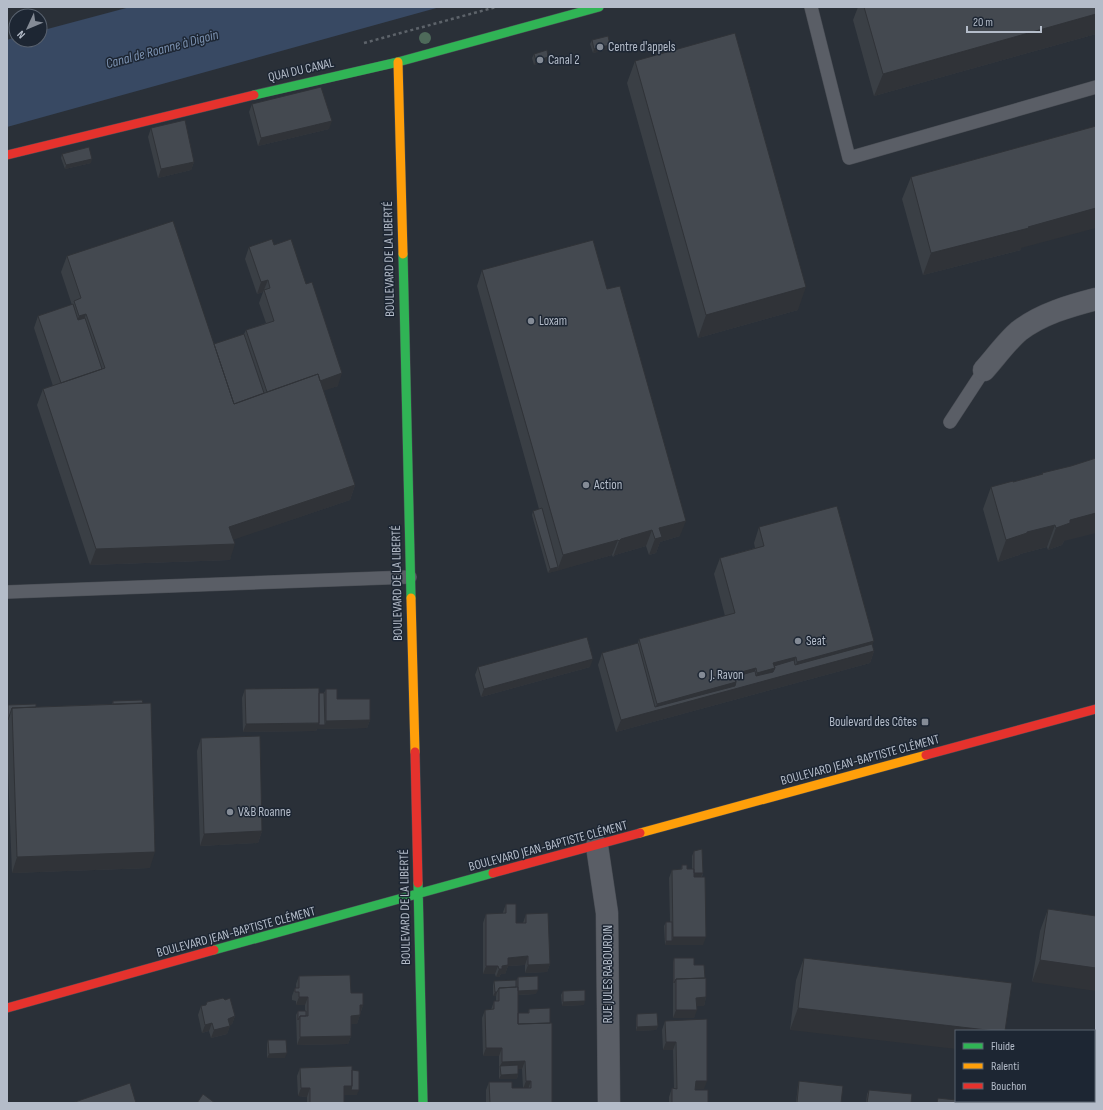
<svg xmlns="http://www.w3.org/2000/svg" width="1103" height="1110" viewBox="0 0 1103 1110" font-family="'Sofia Sans Condensed',sans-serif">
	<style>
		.water { fill: #384963 }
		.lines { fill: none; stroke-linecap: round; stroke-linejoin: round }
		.lane-casing { stroke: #484c53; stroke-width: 14 }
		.street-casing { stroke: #484c53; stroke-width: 23 }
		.fast-casing { stroke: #484c53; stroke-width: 10 }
		.slow-casing { stroke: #484c53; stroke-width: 10 }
		.jam-casing { stroke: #484c53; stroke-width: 10 }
		.path { stroke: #5d636a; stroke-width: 2.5; stroke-dasharray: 3 3; stroke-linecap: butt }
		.lane { stroke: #5a5e66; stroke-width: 13 }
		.street { stroke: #5a5e66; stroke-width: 22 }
		.fast { stroke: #30b455; stroke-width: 9 }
		.slow { stroke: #ff9f0a; stroke-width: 9 }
		.jam { stroke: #e5322d; stroke-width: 9 }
		.tree { fill: #4e6a5a }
		.wall { fill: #3a3f45 }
		.shaded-wall { fill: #303338 }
		.building { fill: #444950; stroke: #303338 }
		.poi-dot { fill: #848b96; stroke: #1d2633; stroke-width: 1.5 }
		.labels { text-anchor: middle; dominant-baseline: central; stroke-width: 3; stroke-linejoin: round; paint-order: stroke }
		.poi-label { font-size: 13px; fill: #b4bcc9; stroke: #1d2633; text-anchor: start }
		.street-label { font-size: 13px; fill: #b4bcc9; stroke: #1d2633 }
		.water-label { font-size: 14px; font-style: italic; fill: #7c92b1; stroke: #1d2633 }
	</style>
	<rect width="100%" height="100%" fill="#2a3038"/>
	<!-- water -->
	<path class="water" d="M130 7H440L7 127V40L16 37V40H40V31Z"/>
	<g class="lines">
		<defs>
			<path id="lane" d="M811 7 849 158 1096 87
				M950 422 984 370
				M7 592 410 577"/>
			<path id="street" d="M984 370C994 359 1008 340 1019 331 1041 314 1069 306 1096 299
				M597 846 607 913 609 1103"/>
			<path id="fast" d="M254 95 398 62 599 7
				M403 254 411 598
				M418 883 423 1103
				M214 950 493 873"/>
			<path id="slow" d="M398 62 403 254
				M411 598 415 752
				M640 833 926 755"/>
			<path id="jam" d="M7 155 254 95
				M415 752 418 883
				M926 755 1096 709
				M493 873 640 833
				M7 1008 214 950"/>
		</defs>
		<!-- lane casing -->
		<use href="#lane" class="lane-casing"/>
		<!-- street casing -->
		<use href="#street" class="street-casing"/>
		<!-- fast casing -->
		<use href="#fast" class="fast-casing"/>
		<!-- slow casing -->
		<use href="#slow" class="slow-casing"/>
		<!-- jam casing -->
		<use href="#jam" class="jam-casing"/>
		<!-- path -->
		<path class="path" d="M364 43 496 7"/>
		<!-- lane -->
		<use href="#lane" class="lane"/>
		<!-- street -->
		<use href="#street" class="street"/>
		<!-- fast -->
		<use href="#fast" class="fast"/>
		<!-- slow -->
		<use href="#slow" class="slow"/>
		<!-- jam -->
		<use href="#jam" class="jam"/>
	</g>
	<!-- trees -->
	<circle class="tree" cx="425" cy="38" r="6"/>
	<!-- wall -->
	<path class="wall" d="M858 7H1096V34L874 96 853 20Z
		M592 40 610 45 609 49 593 53 590 44Z
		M534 54 547 61 534 65 532 58Z
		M635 61 798 310 698 338 627 83Z
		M252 104 329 129 258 146 249 112Z
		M151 128 194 162 191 170 158 178 148 137Z
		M62 154 91 163 65 169 61 158Z
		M911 177 1021 248V250L923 275 902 199Z
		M274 245 338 386 323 390 355 485 350 500 234 539 230 560 90 565 37 405 43 389 53 386 34 328 38 316 72 305 61 272 67 256 214 344 244 334 246 330 266 323 259 303 263 292 257 294 245 259 249 247Z
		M482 270 607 289 680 536 660 542 656 553 649 555 646 546 615 555 613 557 612 555 548 573 532 515 533 511 539 509 477 286Z
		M1042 473 1064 541 1062 545 1048 550 1047 547 1020 554 1019 555 998 562 983 509 991 487 1041 475Z
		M759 527 872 644 874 651 870 663 616 732 598 665 602 653 638 643 639 639 725 616 714 574 720 558 755 548 754 543Z
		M478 667H590L481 697 475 675Z
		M245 689 319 693H324L326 689 337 699 370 720 367 728 317 729 316 731 243 732 242 698Z
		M113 701 150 868 12 873 7 746V706L8 705 36 707 112 704Z
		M201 738 262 831 258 843 200 846 197 751Z
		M694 851 703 873 702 877 703 945H665L664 926 666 922H670L669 878 672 870 681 869 682 865 687 869H692V856Z
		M506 904 516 923H523L526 914 550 964 547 972 525 973V965L508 966 505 974H501L499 977H496L495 974H483V923L486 914H503V912Z
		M1048 909 1096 916 1032 982 1040 931Z
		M674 958 694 965 705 978 706 997 704 1006H697L694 1018H673V962Z
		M804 958 1012 983 790 1030 796 980Z
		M299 976 351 993 363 1005 357 1024H351V1036L348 1044 297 1045 296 1015 298 1011H305V1005H296V1001L292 1000V996L295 988H296V984Z
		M518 977 536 994 518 995V1013H528L529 1009 552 1103H486V1090L489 1082 512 1088H523L522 1069H518V1074L517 1079H499V1056H483L482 1018 485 1010H491L494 1001H496V996H493V985L494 981H516Z
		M563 991 584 1005 562 1006 561 995Z
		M207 1002 235 1016 232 1024 230 1025 227 1034 211 1038 209 1031 202 1033 198 1015 201 1006 206 1005Z
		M637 1014 658 1026 656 1030 636 1031V1018Z
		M665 1021 704 1089H695L708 1103H669V1097L672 1088 674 1089 673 1050H663L662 1030Z
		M268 1040 285 1058H267V1044Z
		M300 1068 352 1070 357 1095H344V1103H307V1097L298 1096 297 1076Z
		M799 1081 841 1103H796L798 1085Z
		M869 1090 911 1103H866L867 1094Z"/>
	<!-- shaded-wall -->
	<path class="shaded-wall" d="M1096 14V34L874 96 883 74Z
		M610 45 609 49 593 53 594 49Z
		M548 57 547 61 534 65 536 61Z
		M332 121 329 129 258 146 261 138Z
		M92 159 91 163 65 169 66 165Z
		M194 162 191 170 158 178 161 169Z
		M1096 208V228L1021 248V250L923 275 931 253Z
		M268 280 263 292 257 294 261 282Z
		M806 287 798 310 698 338 706 315Z
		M86 314 81 330 73 332 79 316Z
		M342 373 338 386 314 394 318 382Z
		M355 485 350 500 224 543 229 527Z
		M1096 513V533L1064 541 1062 545 1048 550 1056 528 1070 520Z
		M686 521 680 536 660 542 656 553 649 555 659 528Z
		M1055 525 1047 547 1020 554 1019 555 998 562 1006 540 1027 532Z
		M652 530 646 546 615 555 613 557 619 541 621 539Z
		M618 540 612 555 557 571 563 555Z
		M235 544 230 560 90 565 96 549Z
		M558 567 557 571 548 573 550 569Z
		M874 641 869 652 874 651 870 663 616 732 621 720 654 711 657 704 734 674 756 668 750 683 753 684 757 673 773 663 796 657 790 673H793L797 662Z
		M593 659 590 667 481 697 484 689Z
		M370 720 367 728 317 729 316 731 243 732 246 724 319 723 325 725 326 721Z
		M262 831 258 843 200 846 204 834Z
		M155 852 150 868 12 873 17 857Z
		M694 873H703L701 877H692Z
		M673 937H706L703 945H665L666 941H672Z
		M528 956 525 965 508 966 505 974H501L499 977H496L499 969 502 966 508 958Z
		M1040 960 1096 968V991L1032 982Z
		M550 964 547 972 525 973 528 965Z
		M486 966H498L495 974H483Z
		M538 990 536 994 516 995 518 991Z
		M495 992H497L496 996H493Z
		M299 997H308L305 1005H296Z
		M706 997 704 1006H693L696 998Z
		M585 1001 584 1005 562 1006 563 1002Z
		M360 1005H363L360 1013Z
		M798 1008 995 1031H956V1049L790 1030Z
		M676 1010H697L694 1018H673Z
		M360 1015 357 1024H348L351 1016Z
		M235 1016 232 1024 227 1027 230 1026 227 1034 211 1038 214 1030 228 1019Z
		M212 1023 209 1031 202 1033 205 1025Z
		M658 1026 656 1030 636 1031 637 1027Z
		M351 1036 348 1044 297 1045 300 1037Z
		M666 1042H676L673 1050H663Z
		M486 1048H502L499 1056H483Z
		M287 1053 285 1058H267L269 1054Z
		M525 1061 522 1069 501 1070 500 1066 502 1062Z
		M518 1074 517 1079H499L501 1075Z
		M526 1081H531L528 1089H523Z
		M696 1081H707L704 1089H693Z
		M344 1086H352L359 1090 357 1095H341Z
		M301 1088H310L307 1097 298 1096Z"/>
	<!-- building -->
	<path class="building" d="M864 7H1096V14L883 74Z
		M735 33 806 287 706 315 635 61Z
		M608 36 610 45 594 49 592 40Z
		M547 50 548 57 536 61 534 54Z
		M321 87 332 121 261 138 252 104Z
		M185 120 194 162 161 169 151 128Z
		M1096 126V208L1028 227 1029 228 931 253 911 177Z
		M89 147 92 159 66 165 62 154Z
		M173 221 234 404 318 374 355 485 229 527 235 544 96 549 43 389 105 368 86 314 79 316 74 301 81 298 67 256Z
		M272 239 274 245 291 239 306 284 312 282 342 373 320 381 318 374 267 392 246 330 274 321 264 290 270 288 268 280 261 282 249 247Z
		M593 240 607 289 620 286 686 521 659 528 662 537 655 539 652 530 621 539 619 541 618 540 563 555 482 270Z
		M73 304 78 320 85 318 102 369 61 383 38 316Z
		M244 334 264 393 234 404 214 344Z
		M1096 458V513L1070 520V523L1056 528 1055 525 1027 532V533L1006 540 991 487 1013 481V482L1043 474 1042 473 1071 466Z
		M837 506 874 641 797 662 796 657 773 663 775 668 757 673 756 668 734 674 736 682 657 704 639 639 735 613 720 558 764 546 759 527Z
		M542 508 558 567 550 569 533 511Z
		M587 637 593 659 484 689 478 667Z
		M638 643 655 707 735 686 736 682 734 677 755 671 756 676 773 672 775 668 774 666 794 660 795 665 872 644 874 651 621 720 602 653Z
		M319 688V723L246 724 245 689Z
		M326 689H337V699H370V720L326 721Z
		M319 693H324L325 725H319Z
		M142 700 143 703 113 704V701Z
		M151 703 155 852 17 857 12 708Z
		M36 704V707L12 708 8 720V705Z
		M260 736 262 831 204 834 201 738Z
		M702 849 703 873H694V851Z
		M682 865H687V869H694V877H705L706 937H673L672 870 682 869Z
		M506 904H516V923H526V914L548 913 550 964 528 965V956L508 958V965L502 966V969H499L498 966H486V914L506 913Z
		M1048 909 1096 916V968L1040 960Z
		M666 922H672V941H666Z
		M674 958H694V965H704L705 978 676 979 674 983Z
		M804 958 1012 983 1005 1031H995L798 1008Z
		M350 975 351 993H363V1005H360V1015L351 1016V1036L300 1037V1016H308V997H299V992H295V988H299V976Z
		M538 976V990L518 991V977Z
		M706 978V997L696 998 697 1010H676V979Z
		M516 980V987L499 988 497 992H495L494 981Z
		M518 987V1024L552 1023V1103H490L489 1082H512V1088H531V1081H526L525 1061 502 1062V1048H486L485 1010 494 1009V1001H499V988Z
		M585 990V1001L563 1002V991Z
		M223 998 225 1000 230 998 235 1016 228 1019 230 1026 214 1030 212 1023 205 1025 201 1006 206 1005 207 1002Z
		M550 1008V1023L518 1024V1013H529V1009Z
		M298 1011H306V1016H300L298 1020Z
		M657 1013 658 1026 637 1027V1014Z
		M707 1019V1081H696L695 1090H708V1103H672V1088L677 1089 676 1042H666L665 1021Z
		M268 1040H286L287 1053 269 1054Z
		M518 1065V1074L501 1075 500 1066Z
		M352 1066V1086H344V1103H310V1088H301L300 1068Z
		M352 1070 359 1071V1090H351L352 1086Z
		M799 1081 843 1086 841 1103H797Z
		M130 1083 136 1103H72Z
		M869 1090 912 1094 911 1103H867Z
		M203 1094 215 1103H197Z
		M938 1098 956 1100V1101H967L982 1103H937Z
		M1063 1101H1085V1103H1062Z"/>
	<!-- markers -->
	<g class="poi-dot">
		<circle cx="600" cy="47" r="4"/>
		<circle cx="540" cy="60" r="4"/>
		<circle cx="531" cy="321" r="4"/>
		<circle cx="586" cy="485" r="4"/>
		<circle cx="798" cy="641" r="4"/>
		<circle cx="702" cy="675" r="4"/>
		<rect x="921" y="718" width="8" height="8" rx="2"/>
		<circle cx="230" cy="812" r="4"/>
	</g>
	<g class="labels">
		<!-- poi labels -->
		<g class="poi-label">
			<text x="608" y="47">Centre d'appels</text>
			<text x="548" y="60">Canal 2</text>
			<text x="539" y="321">Loxam</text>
			<text x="594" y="485">Action</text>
			<text x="806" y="641">Seat</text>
			<text x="710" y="675">J. Ravon</text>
			<text x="917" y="722" text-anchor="end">Boulevard des Côtes</text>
			<text x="238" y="812">V&amp;B Roanne</text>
		</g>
		<!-- street labels -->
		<g class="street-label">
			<text transform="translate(301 70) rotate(-13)">QUAI DU CANAL</text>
			<text transform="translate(389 259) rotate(-91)">BOULEVARD DE LA LIBERTÉ</text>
			<text transform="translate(397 583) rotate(-91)">BOULEVARD DE LA LIBERTÉ</text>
			<text transform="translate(860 760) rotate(-15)">BOULEVARD JEAN-BAPTISTE CLÉMENT</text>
			<text transform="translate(548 846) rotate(-15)">BOULEVARD JEAN-BAPTISTE CLÉMENT</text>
			<text transform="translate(405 907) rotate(-91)">BOULEVARD DE LA LIBERTÉ</text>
			<text transform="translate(236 932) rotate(-15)">BOULEVARD JEAN-BAPTISTE CLÉMENT</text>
			<text transform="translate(608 974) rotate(-90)">RUE JULES RABOURDIN</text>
		</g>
		<!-- water labels -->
		<g class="water-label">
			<text transform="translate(162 49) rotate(-15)">Canal de Roanne à Digoin</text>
		</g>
	</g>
	<!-- border -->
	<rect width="1103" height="1110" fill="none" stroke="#b4bcc9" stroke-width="16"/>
	<!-- legend -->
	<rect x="955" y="1030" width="140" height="72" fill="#1d2633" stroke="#59626f"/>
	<rect x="963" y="1043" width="20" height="6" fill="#30b455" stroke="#59626f"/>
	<text x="991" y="1050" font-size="12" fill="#b4bcc9">Fluide</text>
	<rect x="963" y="1063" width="20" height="6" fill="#ff9f0a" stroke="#59626f"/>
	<text x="991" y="1070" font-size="12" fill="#b4bcc9">Ralenti</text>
	<rect x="963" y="1083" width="20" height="6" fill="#e5322d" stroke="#59626f"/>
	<text x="991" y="1090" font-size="12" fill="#b4bcc9">Bouchon</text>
	<!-- north arrow -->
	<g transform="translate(28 28) rotate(226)"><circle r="19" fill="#1d2633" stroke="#59626f"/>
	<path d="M0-3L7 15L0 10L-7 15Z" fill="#848b96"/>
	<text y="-6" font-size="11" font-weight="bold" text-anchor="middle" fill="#b4bcc9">N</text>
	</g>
	<!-- scale -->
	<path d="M967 26v6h74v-6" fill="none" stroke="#b4bcc9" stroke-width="2"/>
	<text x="973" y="26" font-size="12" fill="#b4bcc9" stroke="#1d2633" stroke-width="3" paint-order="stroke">20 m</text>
</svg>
